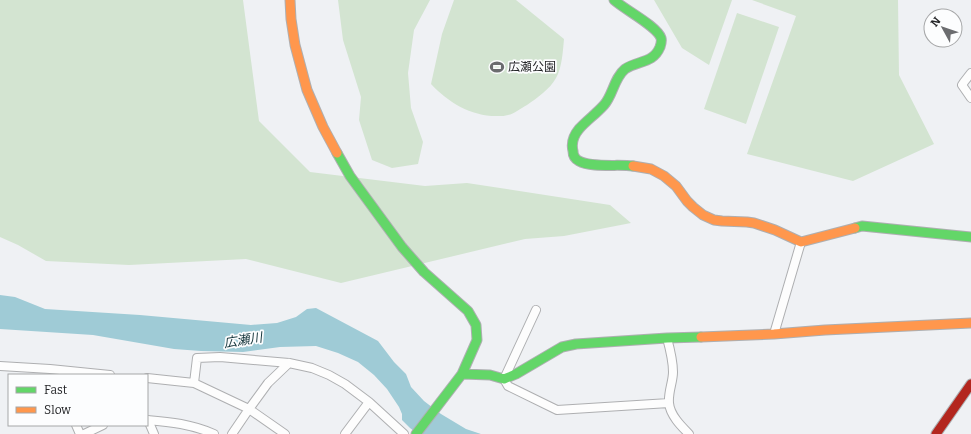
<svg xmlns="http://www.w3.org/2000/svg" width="971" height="434" viewBox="0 0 971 434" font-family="Bitter,'Noto Sans JP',serif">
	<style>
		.green { fill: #d3e4d1 }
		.water { fill: #9fcbd6 }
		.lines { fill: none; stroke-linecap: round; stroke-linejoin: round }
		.street-casing { stroke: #aeafb1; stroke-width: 10 }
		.fast-casing { stroke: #aeafb1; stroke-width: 11 }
		.slow-casing { stroke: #aeafb1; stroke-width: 11 }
		.jam-casing { stroke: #aeafb1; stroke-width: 11 }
		.street { stroke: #fdfdfd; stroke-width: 8 }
		.fast { stroke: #63d668; stroke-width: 9 }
		.slow { stroke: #ff974d; stroke-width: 9 }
		.jam { stroke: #b3261e; stroke-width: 9 }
		.labels { text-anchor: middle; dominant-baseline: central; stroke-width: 3.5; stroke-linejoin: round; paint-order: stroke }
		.poi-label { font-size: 12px; fill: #242528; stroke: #fcfdfe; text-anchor: start }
		.water-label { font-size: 13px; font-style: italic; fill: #14343a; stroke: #fcfdfe }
	</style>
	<rect width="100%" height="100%" fill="#eff1f4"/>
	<!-- green -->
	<path class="green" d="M0 0H243L259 121 310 172 425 186 467 183 610 205 631 223 564 236 525 239 341 283 246 259 129 265 46 261 18 245 0 237Z
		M338 0H430L414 30 408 73 411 108 423 142 418 164 392 168 372 160 359 120 361 97 343 40Z
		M454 0H516L564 39C563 50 562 68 556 78 550 89 537 98 527 105 521 108 514 114 508 115 505 116 502 116 499 116 472 117 449 103 431 84L442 34Z
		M654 0H732L709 65 682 48Z
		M752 0H898L899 75 934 144 853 181 747 154 796 16Z
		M737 13 779 27 746 124 704 109Z"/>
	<!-- water -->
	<path class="water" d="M0 295 15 297 45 309 140 315 251 325 277 323 296 317 307 309 316 308 378 341 394 362 406 374 411 387 424 401 441 414 466 429 481 434H418L410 428 402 420V414L399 407 387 389 374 375 358 362 338 353 316 346 280 347 243 352 201 351 174 349 93 335 0 329Z"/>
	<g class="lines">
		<defs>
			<path id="street" d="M971 73 964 82 962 85 971 98
				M536 310 504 379 508 386 557 410 669 403
				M774 334 801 242
				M667 338C670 349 673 360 673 372 673 382 668 392 669 403 670 415 681 426 689 434
				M0 366 50 369 110 375
				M147 378 194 383 249 409 285 434
				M194 383 197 358 220 357 289 363 312 368 329 375 345 384 369 402 404 434
				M147 420C171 422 191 424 214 434
				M148 420 154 434
				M76 425 80 434
				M84 434 103 425
				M232 434 249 409 268 383 289 363
				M345 434 369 402"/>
			<path id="fast" d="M614 0C625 10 657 26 661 38 662 41 661 44 660 47 653 64 638 60 625 69 614 78 613 95 604 105 596 114 587 120 579 129 574 135 571 143 573 151 573 155 575 159 579 161 591 168 619 164 633 166
				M337 153 350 176 402 247 424 272 468 311 476 325 477 340 462 374 416 434
				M855 228 862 226 971 237
				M462 374 490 375 504 379 516 374 562 347 576 344 667 338 701 337"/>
			<path id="slow" d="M290 0 291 19 295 45 307 90 323 127 337 153
				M633 166 651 169 664 176 676 186 687 201 693 207 703 215 714 220 722 221 747 222 754 223 775 230 801 242 855 228
				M701 337 774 334 825 330 971 323"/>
			<path id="jam" d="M936 434 971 384"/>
		</defs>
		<!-- street casing -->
		<use href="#street" class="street-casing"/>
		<!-- fast casing -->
		<use href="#fast" class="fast-casing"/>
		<!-- slow casing -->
		<use href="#slow" class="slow-casing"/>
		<!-- jam casing -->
		<use href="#jam" class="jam-casing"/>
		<!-- street -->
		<use href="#street" class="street"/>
		<!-- fast -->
		<use href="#fast" class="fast"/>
		<!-- slow -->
		<use href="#slow" class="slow"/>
		<!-- jam -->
		<use href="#jam" class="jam"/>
	</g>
	<!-- icons -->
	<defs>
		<symbol id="stadium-bare" viewBox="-9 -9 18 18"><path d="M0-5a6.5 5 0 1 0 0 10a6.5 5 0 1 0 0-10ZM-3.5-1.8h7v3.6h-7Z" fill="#6b6c6f" stroke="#fcfdfe" stroke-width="2.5" paint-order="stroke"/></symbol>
	</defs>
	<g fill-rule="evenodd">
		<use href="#stadium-bare" x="487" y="57" width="20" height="20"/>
	</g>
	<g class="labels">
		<!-- poi labels -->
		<g class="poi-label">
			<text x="508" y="67">広瀬公園</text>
		</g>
		<!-- water labels -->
		<g class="water-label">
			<text transform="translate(243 340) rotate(-9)">広瀬川</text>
		</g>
	</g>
	<!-- legend -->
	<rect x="8" y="374" width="140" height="52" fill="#fcfdfe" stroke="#a6a7a8"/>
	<rect x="16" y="387" width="20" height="6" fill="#63d668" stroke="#a6a7a8"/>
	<text x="44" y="394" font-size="12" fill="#242528">Fast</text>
	<rect x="16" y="407" width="20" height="6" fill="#ff974d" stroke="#a6a7a8"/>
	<text x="44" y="414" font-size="12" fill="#242528">Slow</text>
	<!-- north arrow -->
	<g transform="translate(943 28) rotate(310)"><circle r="19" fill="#fcfdfe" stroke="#a6a7a8"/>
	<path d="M0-3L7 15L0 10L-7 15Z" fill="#6b6c6f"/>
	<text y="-6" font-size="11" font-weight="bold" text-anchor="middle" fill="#242528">N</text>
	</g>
</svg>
